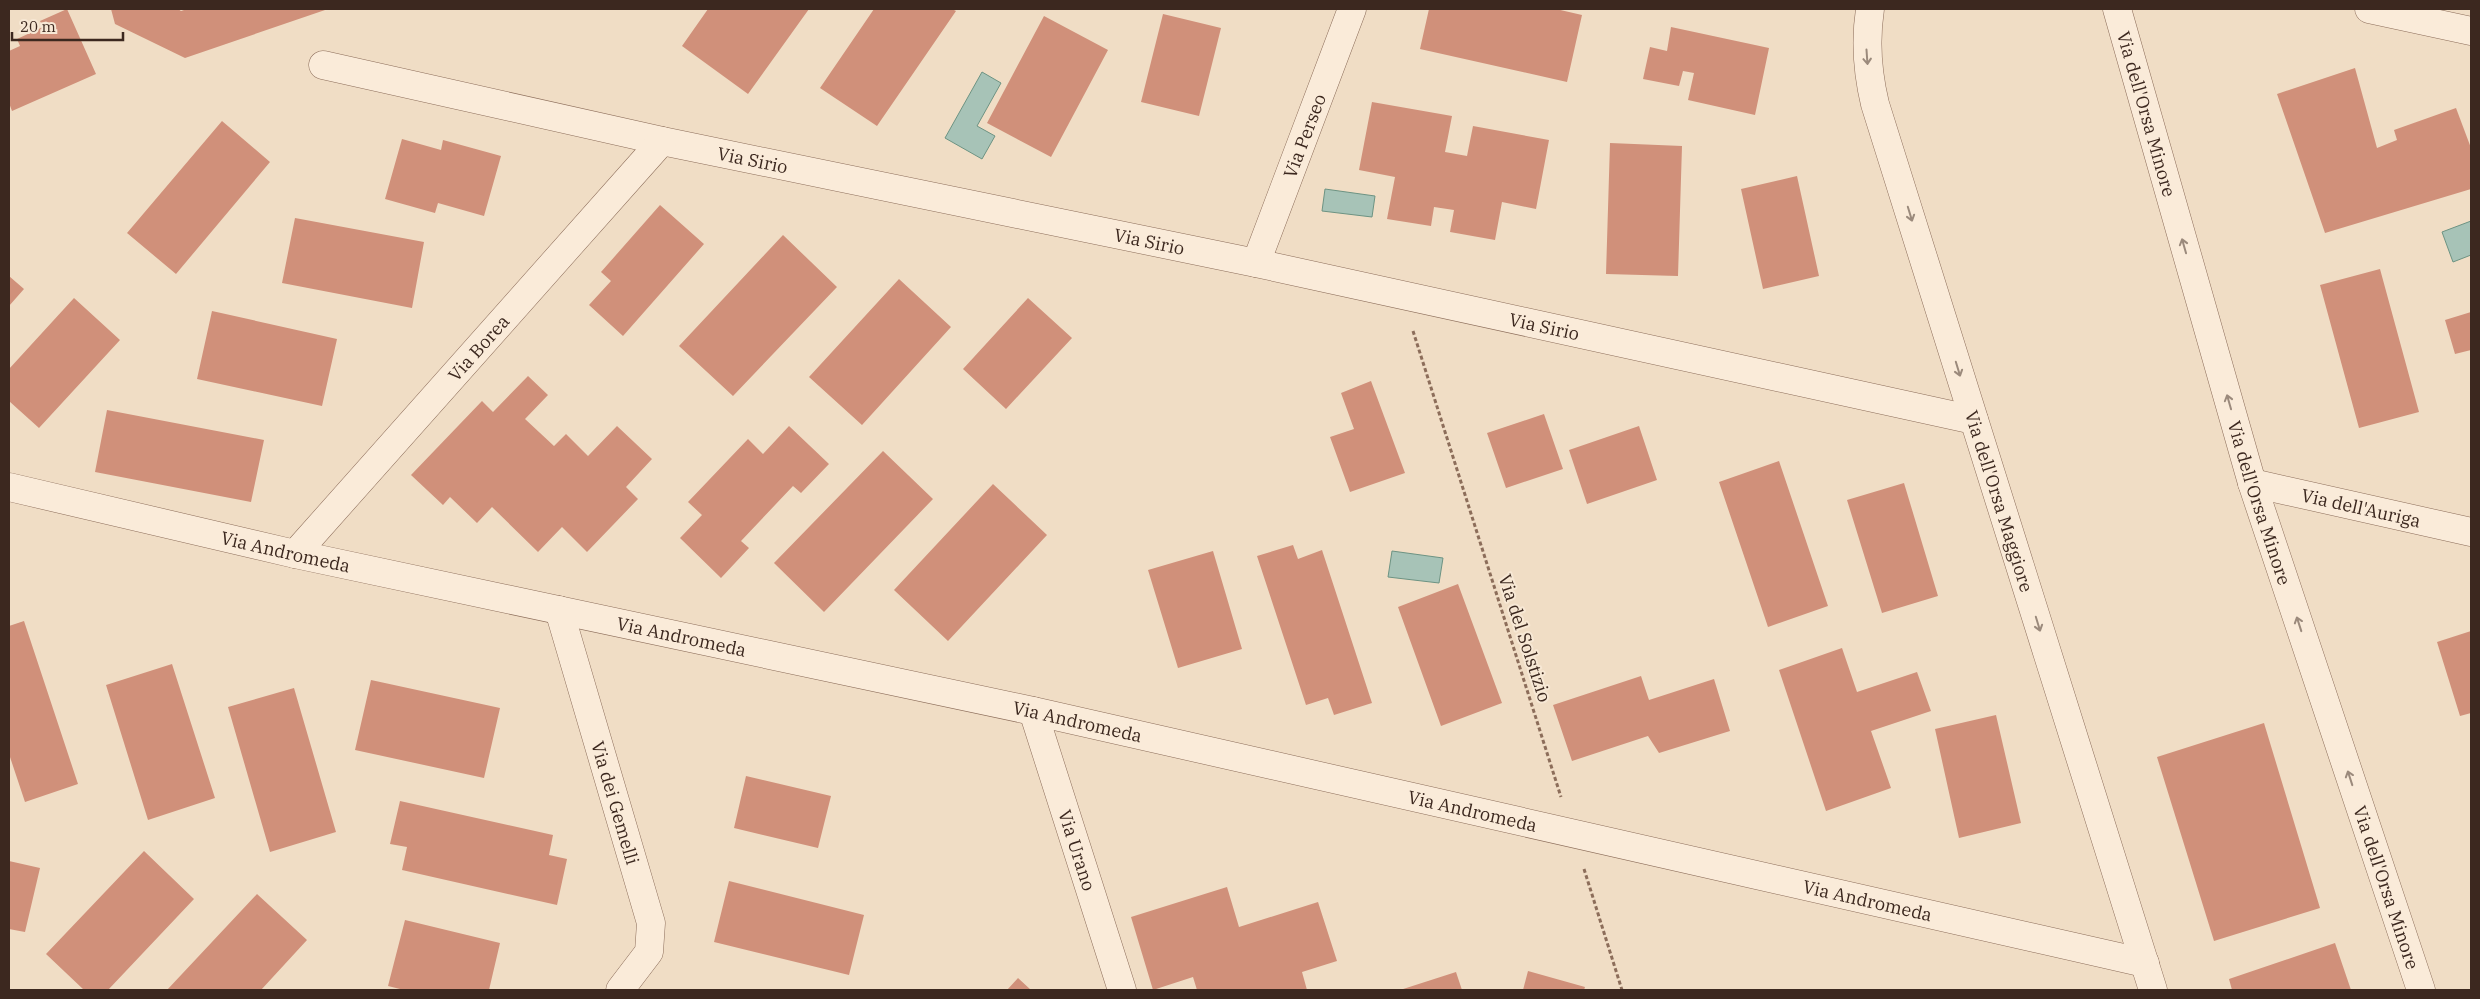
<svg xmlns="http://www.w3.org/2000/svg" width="2480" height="999" viewBox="0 0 2480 999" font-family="'IBM Plex Serif',serif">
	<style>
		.water { fill: #a7c3b7; stroke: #6d9383 }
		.building { fill: #d0907a }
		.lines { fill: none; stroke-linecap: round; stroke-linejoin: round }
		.minor-casing { stroke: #8c6d5a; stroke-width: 29 }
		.path { stroke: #8c6d5a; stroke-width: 3; stroke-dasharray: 4 2.5; stroke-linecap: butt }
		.minor { stroke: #faebd9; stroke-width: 28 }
		.oneway { stroke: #9b8a7c }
		.labels { text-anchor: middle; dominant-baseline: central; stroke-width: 4; stroke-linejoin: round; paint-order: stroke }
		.street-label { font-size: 18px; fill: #3c281f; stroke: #f7e8d5 }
	</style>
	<rect width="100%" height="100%" fill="#f0ddc5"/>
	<!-- water -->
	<path class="water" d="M982 72 1001 83 977 126 995 136 982 159 945 138Z
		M1325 189 1375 196 1372 217 1322 211Z
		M2471 221V255L2453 262 2442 232Z
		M1392 551 1443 558 1439 583 1388 577Z"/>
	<!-- building -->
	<path class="building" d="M67 9 96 74 12 111 9 103V51L20 46 17 39 43 27 40 21Z
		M111 9H178L181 11 187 9H328L185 58 115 24Z
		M708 9H809L748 94 682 46Z
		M874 9H952L956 11 877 126 820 88Z
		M1429 9H1556L1582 15 1567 82 1420 49Z
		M1163 14 1221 28 1199 116 1141 102Z
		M1044 16 1108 50 1051 157 987 123Z
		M1671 27 1769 48 1755 115 1688 100 1694 73 1683 71 1679 86 1643 79 1650 47 1667 51Z
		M2355 68 2377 148 2397 140 2394 130 2456 108 2471 148V189L2325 233 2277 94Z
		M1372 102 1452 116 1445 152 1467 156 1473 126 1549 140 1536 209 1502 202 1495 240 1450 232 1454 210 1434 207 1431 226 1387 219 1395 177 1359 170Z
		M222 121 270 162 176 274 127 233Z
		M402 139 441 150 443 140 501 156 484 216 438 203 435 213 385 199Z
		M1610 143 1682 146 1678 276 1606 274Z
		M1797 176 1819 276 1763 289 1741 189Z
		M660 205 704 244 623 336 589 305 611 281 601 272Z
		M295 218 424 242 412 308 282 283Z
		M783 235 837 287 733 396 679 346Z
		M2380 269 2419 412 2359 428 2320 285Z
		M9 276 24 289 9 306Z
		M899 279 951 327 862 425 809 377Z
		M74 298 120 340 39 428 9 401V369Z
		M1028 298 1072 338 1006 409 963 369Z
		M212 311 337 339 322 406 197 379Z
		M2471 312V350L2455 354 2445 320Z
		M528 376 548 395 525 419 554 446 566 434 588 456 617 426 652 459 626 487 638 499 587 552 562 527 538 552 492 507 477 523 450 497 443 505 411 475 482 401 493 412Z
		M1371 381 1405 473 1350 492 1330 437 1354 429 1341 393Z
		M107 410 264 440 251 502 95 472Z
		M1544 414 1563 469 1506 488 1487 433Z
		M789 426 829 464 801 493 793 486 741 541 749 548 721 578 680 538 702 515 688 502 748 439 763 454Z
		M1639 426 1657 480 1587 504 1569 450Z
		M883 451 933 499 824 612 774 563Z
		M1779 461 1828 606 1768 627 1719 482Z
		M1904 483 1938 596 1882 613 1847 500Z
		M993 484 1047 535 948 641 894 590Z
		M1293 545 1298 559 1322 550 1372 703 1334 715 1328 698 1306 705 1257 556Z
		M1213 551 1242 649 1178 668 1148 570Z
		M1458 584 1502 703 1441 726 1398 607Z
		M24 621 78 784 25 802 9 754V626Z
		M2471 631V713L2460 716 2437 642Z
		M1842 648 1857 692 1917 672 1931 711 1871 731 1891 788 1826 811 1779 670Z
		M172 664 215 798 148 820 106 685Z
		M1641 676 1649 700 1714 679 1730 731 1659 753 1648 736 1572 761 1553 705Z
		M371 680 500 708 484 778 355 750Z
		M294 688 336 832 270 852 228 707Z
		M1996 715 2021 823 1959 838 1935 729Z
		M2264 723 2320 908 2214 941 2157 757Z
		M746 776 831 796 818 848 734 828Z
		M400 801 553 835 549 855 567 859 557 905 402 870 407 847 390 844Z
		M144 851 194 899 108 990H84L46 954Z
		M9 861 40 868 25 932 9 929Z
		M729 881 864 915 849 975 714 942Z
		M1227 887 1239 927 1318 902 1337 961 1302 972 1307 990H1197L1193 977 1153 990 1131 917Z
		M257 894 307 940 261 990H167Z
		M405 920 500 943 489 990H404L388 986Z
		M2335 943 2351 990H2232L2229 979Z
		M1528 971 1585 987 1584 990H1523Z
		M1456 972 1462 990H1400Z
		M1018 978 1031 990H1007Z"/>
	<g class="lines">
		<defs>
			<g id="minor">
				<path id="s1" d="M1870 9C1865 42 1867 71 1875 104L2153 990"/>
				<path id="s2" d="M2117 9 2252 483 2421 990"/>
				<path d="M2369 9 2471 31"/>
				<path id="s3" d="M323 65 662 141 1256 263 1974 420"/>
				<path id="s4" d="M1256 263 1352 9"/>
				<path id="s5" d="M2252 483 2471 532"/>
				<path id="s6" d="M9 487 295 554 1033 711 2145 963"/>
				<path id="s7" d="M295 554 662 141"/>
				<path id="s8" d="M559 610 651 923 649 952 620 990"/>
				<path id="s9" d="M1033 711 1122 990"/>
			</g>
		</defs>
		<!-- minor casing -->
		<use href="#minor" class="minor-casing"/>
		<!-- path -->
		<path class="path" d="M1413 331 1561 797
			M1584 869 1622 990"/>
		<!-- minor -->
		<use href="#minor" class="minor"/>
	</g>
	<!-- one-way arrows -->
	<defs><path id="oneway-shaft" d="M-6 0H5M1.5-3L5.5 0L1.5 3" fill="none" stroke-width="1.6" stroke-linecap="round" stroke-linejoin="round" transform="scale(1.25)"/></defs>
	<g class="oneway">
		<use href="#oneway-shaft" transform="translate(1867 57) rotate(86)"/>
		<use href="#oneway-shaft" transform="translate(1910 214) rotate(73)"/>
		<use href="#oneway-shaft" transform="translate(2184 246) rotate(-106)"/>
		<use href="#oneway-shaft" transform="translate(1958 369) rotate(73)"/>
		<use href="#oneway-shaft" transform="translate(2229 402) rotate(-106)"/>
		<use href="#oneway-shaft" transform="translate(2038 624) rotate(73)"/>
		<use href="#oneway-shaft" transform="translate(2299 624) rotate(-108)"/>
		<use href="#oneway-shaft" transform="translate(2350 778) rotate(-108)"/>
	</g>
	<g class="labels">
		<!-- street labels -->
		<g class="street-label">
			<text stroke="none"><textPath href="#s2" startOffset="109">Via dell'Orsa Minore</textPath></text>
			<text stroke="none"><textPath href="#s4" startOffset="136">Via Perseo</textPath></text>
			<text stroke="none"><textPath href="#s3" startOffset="440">Via Sirio</textPath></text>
			<text stroke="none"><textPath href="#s3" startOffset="845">Via Sirio</textPath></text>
			<text stroke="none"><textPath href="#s3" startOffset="1249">Via Sirio</textPath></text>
			<text stroke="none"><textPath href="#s7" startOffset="276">Via Borea</textPath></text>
			<text stroke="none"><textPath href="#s1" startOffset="512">Via dell'Orsa Maggiore</textPath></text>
			<text stroke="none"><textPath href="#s2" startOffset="514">Via dell'Orsa Minore</textPath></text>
			<text stroke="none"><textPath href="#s5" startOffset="112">Via dell'Auriga</textPath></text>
			<text stroke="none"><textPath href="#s6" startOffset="284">Via Andromeda</textPath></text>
			<text stroke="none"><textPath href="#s6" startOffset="689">Via Andromeda</textPath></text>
			<text transform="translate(1525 638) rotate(72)">Via del Solstizio</text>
			<text stroke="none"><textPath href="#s6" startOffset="1094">Via Andromeda</textPath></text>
			<text stroke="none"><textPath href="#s8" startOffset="201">Via dei Gemelli</textPath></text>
			<text stroke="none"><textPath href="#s6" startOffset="1499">Via Andromeda</textPath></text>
			<text stroke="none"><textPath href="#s9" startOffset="146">Via Urano</textPath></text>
			<text stroke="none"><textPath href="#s2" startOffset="919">Via dell'Orsa Minore</textPath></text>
			<text stroke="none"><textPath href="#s6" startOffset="1904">Via Andromeda</textPath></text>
		</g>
	</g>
	<!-- border -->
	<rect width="2480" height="999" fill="none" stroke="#3c281f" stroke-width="20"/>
	<!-- scale -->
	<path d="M12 32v8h111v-8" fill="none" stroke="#3c281f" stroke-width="2.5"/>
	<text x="20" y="32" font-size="15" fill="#3c281f" stroke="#f7e8d5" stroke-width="4" paint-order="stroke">20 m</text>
</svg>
